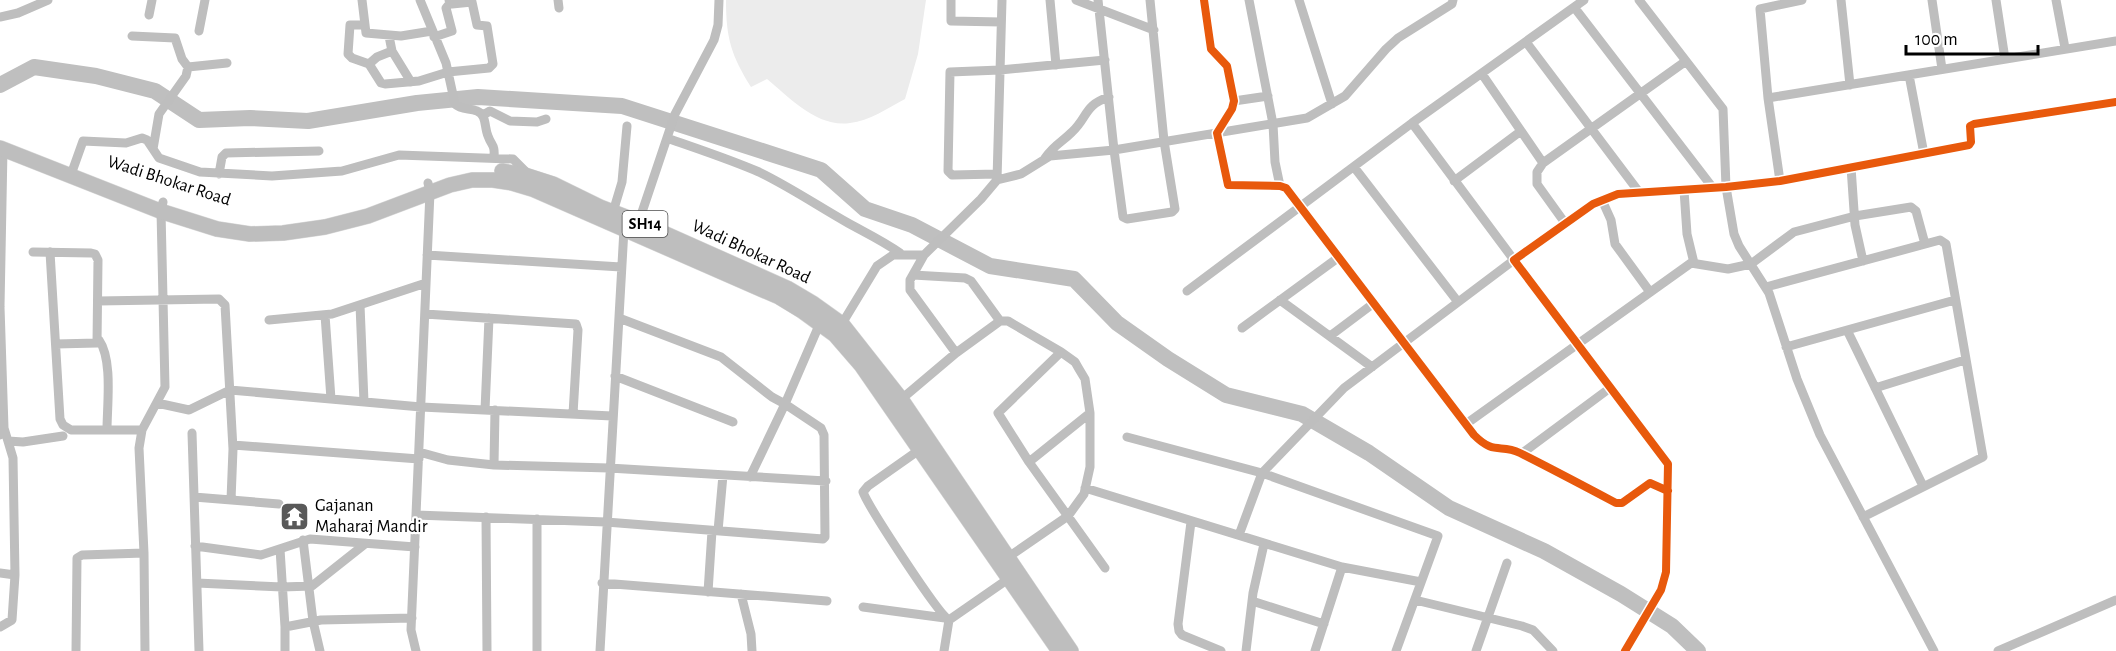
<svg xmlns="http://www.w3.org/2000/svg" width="2116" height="651" viewBox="0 0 2116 651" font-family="'Alegreya Sans',sans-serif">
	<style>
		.green { fill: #ececec }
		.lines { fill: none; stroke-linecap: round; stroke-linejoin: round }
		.river { stroke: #bfbfbf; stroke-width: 16 }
		.primary-casing { stroke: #dbdbdb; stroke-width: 16 }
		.minor { stroke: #bebebe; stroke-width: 9 }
		.primary { stroke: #bebebe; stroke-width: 15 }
		.cycleway-casing { stroke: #fff; stroke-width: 11 }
		.cycleway { stroke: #e8590c; stroke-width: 8 }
		.labels { text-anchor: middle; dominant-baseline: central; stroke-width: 4.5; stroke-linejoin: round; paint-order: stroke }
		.shield { fill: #fff; stroke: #4c4c4c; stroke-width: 1.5 }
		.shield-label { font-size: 16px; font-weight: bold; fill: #000 }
		.street-label { font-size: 18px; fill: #000; stroke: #fff }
		.poi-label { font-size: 18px; fill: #000; stroke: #fff; text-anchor: start }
	</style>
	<rect width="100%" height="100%" fill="#fff"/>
	<!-- green -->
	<path class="green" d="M726 0H926L918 54 905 99C888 108 869 121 850 123 817 128 789 97 767 79L751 87C731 55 726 38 726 0Z"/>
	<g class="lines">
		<!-- river -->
		<path class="river" d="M0 85 34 67 96 76 155 91 199 120 250 118 308 121 417 103 478 97 622 106 821 170 865 209 912 225 990 266 1074 279 1117 323 1168 359 1226 395 1302 414 1369 453 1449 508 1544 551 1621 594 1672 626 1698 651"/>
		<defs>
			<path id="primary" d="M0 148 160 211 217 229 250 234 283 233 325 227 368 216 450 185 472 180H493L512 183 532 189 779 297 802 311 835 335 861 365 1059 651
				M502 171 525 175 553 184 600 207 639 222 787 288 814 304 842 324 901 399 1071 651"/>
		</defs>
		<!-- primary casing -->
		<use href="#primary" class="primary-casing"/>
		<!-- minor -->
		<path class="minor" d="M362 0 366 33 401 36 432 31
			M420 0 446 63 455 104C461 110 469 108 477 111 487 115 484 127 488 136 492 147 495 144 494 158
			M558 0 559 8
			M951 0V21L1001 22
			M1050 0 1056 65
			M1076 0 1154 30
			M1098 0 1114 150 1123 217 1127 219 1172 212 1175 209 1164 141 1150 0
			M1204 0 1211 49 1227 66 1234 101 1232 109 1217 133 1228 185 1280 186 1286 188 1474 435C1495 456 1500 443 1520 453 1552 469 1584 486 1616 503H1622L1650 483 1668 491
			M1249 0 1273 124 1275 162 1280 186
			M1299 0 1332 104
			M1639 0 1723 109 1726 187 1734 234 1739 246 1769 293 1797 379 1820 435 1934 651
			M1841 0 1850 85
			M1932 0 1942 69
			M1996 0 2005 59
			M2056 0 2065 48
			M1574 7 1713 188
			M149 15 152 0
			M0 17 18 13 48 0
			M364 25H350L348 54 352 58 369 64 381 83 385 84 419 81 448 72 489 68 493 64 487 26 477 25 472 2 452 4 449 0
			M199 31 205 0
			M132 36 175 38 182 59 188 67 186 76 159 114 153 149
			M389 36 392 51 411 82
			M434 37 452 31 446 8 450 3
			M1526 42 1639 192
			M369 64 377 57 392 51
			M188 67 227 63
			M1482 74 1543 163
			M1909 75 1924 154
			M1768 98 2116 41
			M1234 101 1268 96
			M483 115 490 111 510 121 537 122 546 119
			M667 138C698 149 729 159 759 172 790 187 818 206 848 223 866 233 883 241 900 253
			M1045 158C1055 144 1061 143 1072 132 1088 117 1084 105 1109 97
			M1354 167 1458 302
			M1851 167 1855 225 1863 261
			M73 169 83 141 126 143 142 138 147 140 159 158 200 172 272 176 342 171 399 155 513 159 528 174
			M219 174 222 157 226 153 319 151
			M997 174 952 175 948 171 950 72 1000 70 1105 60
			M997 180 1021 174 1050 156 1114 150 1307 118 1345 96 1386 49 1398 38 1452 4 1453 0
			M1454 181 1521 131
			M1780 181 1768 98 1760 9 1802 0
			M1684 190 1687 234 1694 263
			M1602 200 1611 220 1615 244 1650 292
			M613 212 622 182 627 126
			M1565 223 1537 184V172L1543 163 1686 61
			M638 224 675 114 714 40 718 25 719 0
			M33 252 91 253 95 254 98 260 97 343 56 344
			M50 252 60 419 63 425 71 430H142
			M427 255 621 267
			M913 275 965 278 971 281 1000 321
			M1766 287 1940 240 1946 244 1983 457 1863 517
			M1187 291 1412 123
			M1280 300 1372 367
			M98 301 219 299 225 305 233 449 231 500
			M360 305 364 402
			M425 314 576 324 578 330 573 414
			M325 315 331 399
			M269 320 332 314 426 283
			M840 327 877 266 893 255H924
			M1242 328 1339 257
			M1847 330 1923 486
			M1330 336 1374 303
			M99 340C113 360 107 405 107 430
			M1786 347 1955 300
			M1061 352 998 413 1029 462 1105 568
			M956 353 910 290V280L924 255 981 199 997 180 1002 0
			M615 376 733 422
			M1875 388 1965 360
			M898 402 956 353 1000 321H1008L1061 352 1075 362 1079 369 1085 379 1090 413V467L1084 494 1068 516 1004 560
			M157 403 189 410 230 390 421 407 612 416
			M485 410 489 318
			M1466 424 1691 263 1728 269 1751 264 1794 232 1855 216 1911 207 1916 211 1925 244
			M192 433 199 651
			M0 435 4 428 0 307 3 149
			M1127 437 1262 473 1438 536 1396 651
			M8 441 23 442 63 436
			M233 445 419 459
			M922 448 868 486 863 492C868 506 938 614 949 620
			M419 452 448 460 494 465 609 468 826 481
			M1521 454 1610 388
			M1029 462 1090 413
			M494 465 495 410
			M750 477 785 404 820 323
			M1085 488 1342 567 1315 651
			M194 497 279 504
			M416 515 606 522 823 539 825 537 824 435 821 428 785 404 772 397 721 357 619 318
			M486 517 487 651
			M537 519V651
			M1191 522 1178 624 1179 631 1182 635 1221 651
			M718 531 723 475
			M1239 535 1262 473 1344 388 1514 260 1412 123 1584 0
			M303 540 313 621 320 651
			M195 546 261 555 310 539 415 547
			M280 549 285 627V651
			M1342 567 1421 582
			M0 573 15 575
			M197 583 282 587 312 586 365 544
			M602 583 827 601
			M708 592 712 531
			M741 594 751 634 752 651
			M1415 600 1522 626 1533 630 1553 651
			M1252 601 1324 624
			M863 607 945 618
			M0 627 12 620 15 575 13 458 4 428
			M285 627 321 620 412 618
			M76 651 77 558 82 555 144 553
			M145 651 144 553 139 448 142 430 165 387 161 211 163 202
			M416 651 411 630 430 192 428 183
			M600 651 624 229
			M944 651 949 620 1011 577
			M1246 651 1253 593 1264 544
			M1476 651 1507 563
			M1625 651 1661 590 1666 572 1668 464 1514 260 1593 204 1618 194 1726 187 1780 181 1969 145 1971 142 1970 126 1974 124 2116 102
			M1998 651 2116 600"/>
		<!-- primary -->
		<use href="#primary" class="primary"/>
		<defs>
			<path id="cycleway" d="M1204 0 1211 49 1227 66 1234 101 1232 109 1217 133 1228 185 1280 186 1286 188 1474 435C1495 456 1500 443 1520 453 1552 469 1584 486 1616 503H1622L1650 483 1668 491
				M1625 651 1661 590 1666 572 1668 464 1514 260 1593 204 1618 194 1726 187 1780 181 1969 145 1971 142 1970 126 1974 124 2116 102"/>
		</defs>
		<!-- cycleway casing -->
		<use href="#cycleway" class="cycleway-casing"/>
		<!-- cycleway -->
		<use href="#cycleway" class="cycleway"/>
	</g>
	<!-- icons -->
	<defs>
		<symbol id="temple-square" viewBox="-11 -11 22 22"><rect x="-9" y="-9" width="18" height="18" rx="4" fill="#595959" stroke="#fff"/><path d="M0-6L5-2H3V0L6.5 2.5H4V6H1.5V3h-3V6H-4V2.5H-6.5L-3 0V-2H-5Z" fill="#fff"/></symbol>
	</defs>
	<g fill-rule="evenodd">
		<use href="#temple-square" x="278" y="500" width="33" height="33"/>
	</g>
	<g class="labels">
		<!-- shield labels -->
		<rect class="shield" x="622.5" y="211" width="45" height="26" rx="4.5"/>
		<g class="shield-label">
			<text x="645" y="224">SH14</text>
		</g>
		<!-- street labels -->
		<g class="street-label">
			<text transform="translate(169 181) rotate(18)">Wadi Bhokar Road</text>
			<text transform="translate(751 252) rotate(25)">Wadi Bhokar Road</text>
		</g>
		<!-- poi labels -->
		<g class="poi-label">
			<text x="315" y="506">Gajanan<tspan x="315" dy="21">Maharaj Mandir</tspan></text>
		</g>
	</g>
	<!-- scale -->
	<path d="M1906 45v9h132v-9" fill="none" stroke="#000000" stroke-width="3"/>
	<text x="1915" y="45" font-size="18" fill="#000000" stroke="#ffffff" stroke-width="4.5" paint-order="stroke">100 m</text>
</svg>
